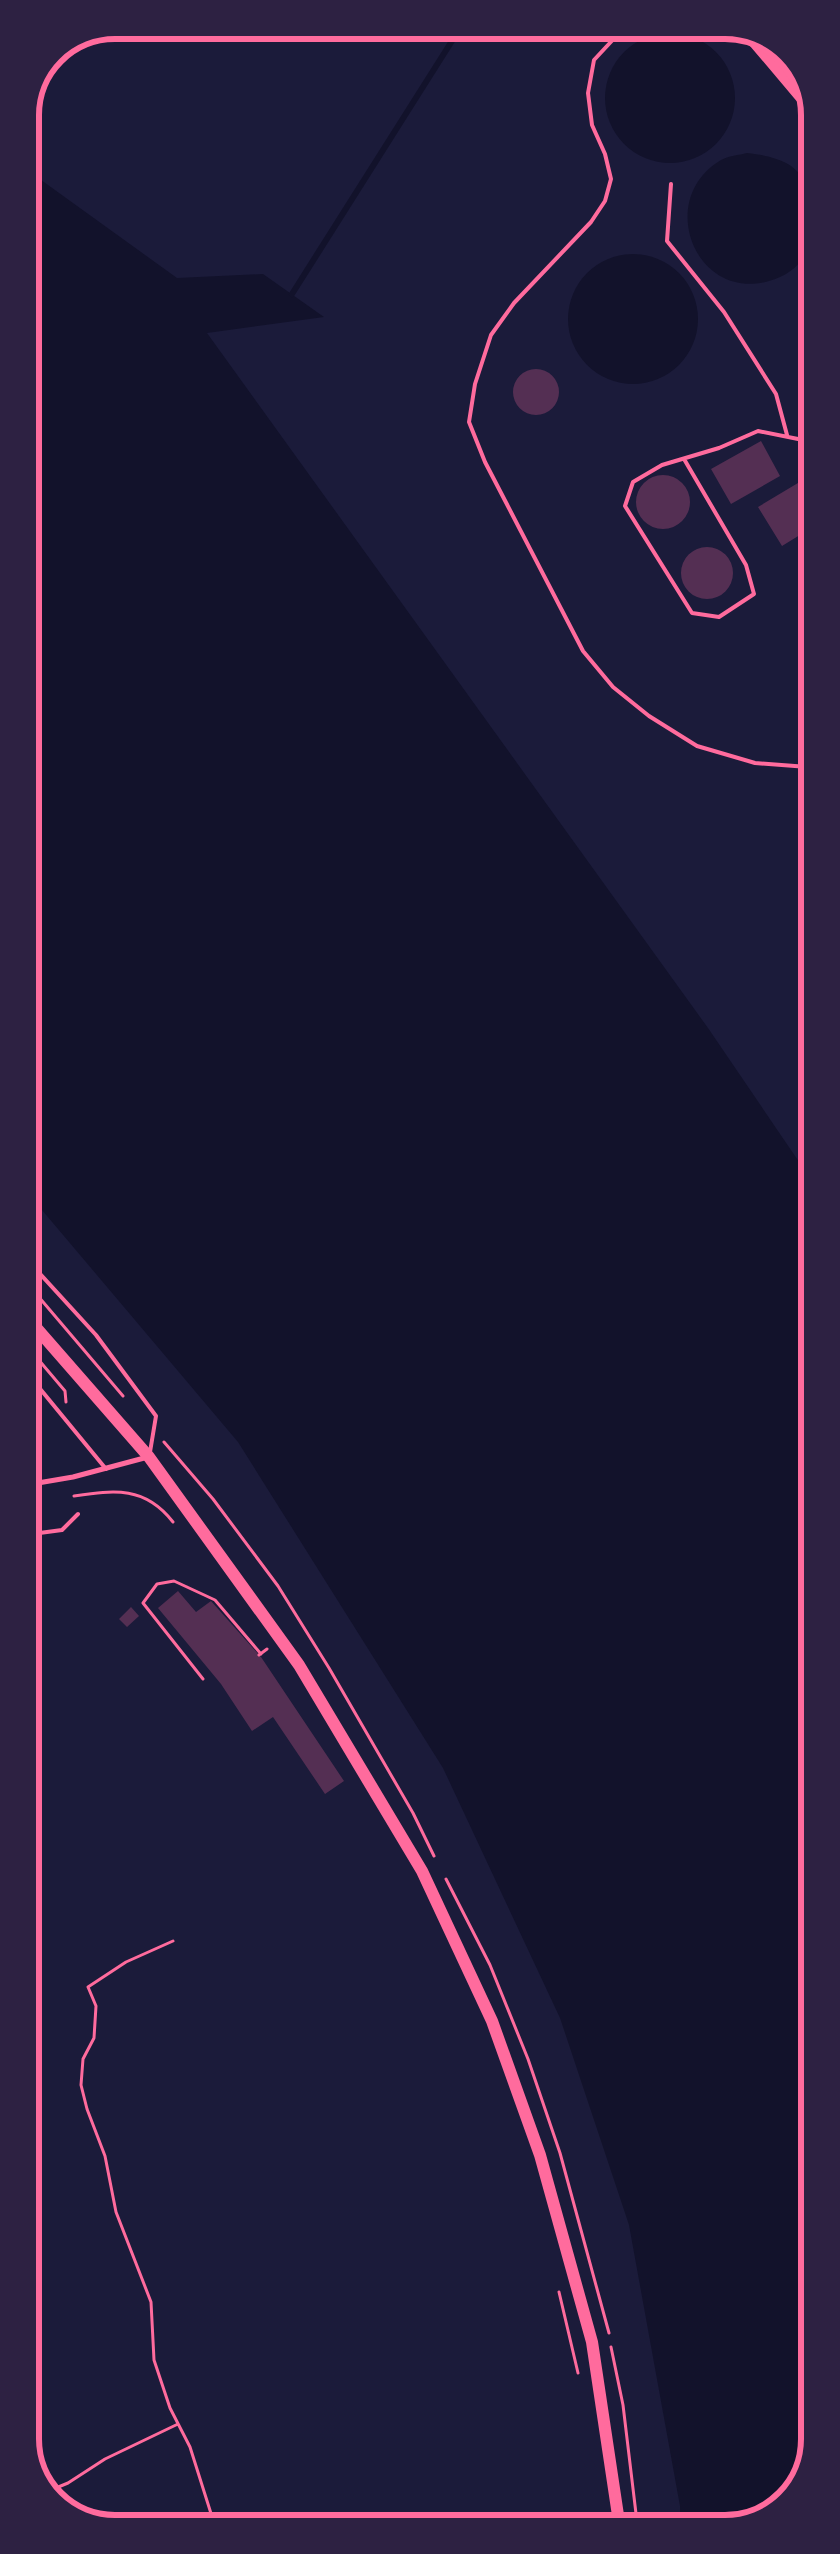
<svg xmlns="http://www.w3.org/2000/svg" width="840" height="2554" viewBox="0 0 840 2554" font-family="'Roboto Condensed',sans-serif">
	<style>
		.water { fill: #12122b }
		.lines { fill: none; stroke-linecap: round; stroke-linejoin: round }
		.stream { stroke: #12122b; stroke-width: 6 }
		.building { fill: #542f53 }
		.path { stroke: #ff6b9d; stroke-width: 3 }
		.service { stroke: #ff6b9d; stroke-width: 4 }
		.minor { stroke: #ff6b9d; stroke-width: 5 }
		.primary { stroke: #ff6b9d; stroke-width: 12 }
		.rim { fill: none; stroke: #ff6b9d; stroke-width: 6 }
	</style>
	<rect width="100%" height="100%" fill="#1b1b3a"/>
	<!-- water -->
	<path class="water" d="M605 98a65 65 0 1 1 130 0a65 65 0 1 1-130 0Z
		M747 153C820 161 807 193 807 252 799 267 785 277 769 281 695 302 655 199 721 160 728 156 739 155 747 153Z
		M30 172 177 278 263 274 324 317 207 333 708 1028 808 1175 810 2439 792 2491 747 2521H680V2506L629 2225 560 2018 443 1768 238 1442 31 1197Z
		M568 319a65 65 0 1 1 130 0a65 65 0 1 1-130 0Z"/>
	<g class="lines">
		<!-- stream -->
		<path class="stream" d="M292 294 457 33"/>
	</g>
	<!-- building -->
	<path class="building" d="M513 392a23 23 0 1 1 46 0a23 23 0 1 1-46 0Z
		M761 441 780 476 731 504 711 469Z
		M636 502a27 27 0 1 1 54 0a27 27 0 1 1-54 0Z
		M808 477V530L782 546 758 507Z
		M681 573a26 26 0 1 1 52 0a26 26 0 1 1-52 0Z
		M178 1591 196 1612 211 1601 261 1657 344 1781 325 1794 273 1717 252 1731 221 1684 158 1608Z
		M131 1607 139 1616 127 1627 119 1619Z"/>
	<g class="lines">
		<!-- path -->
		<path class="path" d="M32 1289 123 1396
			M32 1352 65 1391 66 1402
			M164 1442 213 1499 278 1586 329 1668 413 1813 434 1856
			M74 1496C115 1490 145 1486 173 1522
			M259 1655 267 1649
			M203 1679 143 1603 157 1584 174 1581 215 1600 261 1654
			M446 1879 490 1965 528 2059 560 2153 609 2333
			M173 1941 126 1962 88 1987 96 2006 94 2038 83 2059 81 2085 87 2109 105 2156 116 2212 151 2302 154 2360 170 2408 190 2447 214 2523
			M559 2292 578 2373
			M611 2347 623 2405 637 2522
			M51 2490 68 2483 105 2459 178 2424"/>
		<!-- service -->
		<path class="service" d="M621 31 594 60 588 93 592 125 605 154 611 179 605 201 591 222 514 303 491 335 475 384 469 422 485 462 583 651 613 687 649 716 697 746 755 763 808 767
			M671 184 667 241 724 312 776 394 787 435
			M684 459 746 565 754 594 719 617 692 613 625 506 633 482 662 465 719 448 758 431 808 441
			M31 1264 96 1335 156 1416 150 1452
			M32 1379 106 1469
			M32 1534 62 1530 78 1514"/>
		<!-- minor -->
		<path class="minor" d="M32 1484 73 1477 148 1457"/>
		<!-- primary -->
		<path class="primary" d="M752 39 807 104
			M32 1323 149 1457 299 1665 422 1871 492 2021 540 2155 592 2342 619 2522"/>
	</g>
	<!-- crop -->
	<path d="M0 0H840V2554H0ZM115 39H725A76 76 0 0 1 801 115V2439A76 76 0 0 1 725 2515H115A76 76 0 0 1 39 2439V115A76 76 0 0 1 115 39Z" fill="#2d2142" fill-rule="evenodd"/>
	<path class="rim" d="M115 39H725A76 76 0 0 1 801 115V2439A76 76 0 0 1 725 2515H115A76 76 0 0 1 39 2439V115A76 76 0 0 1 115 39Z"/>
</svg>
